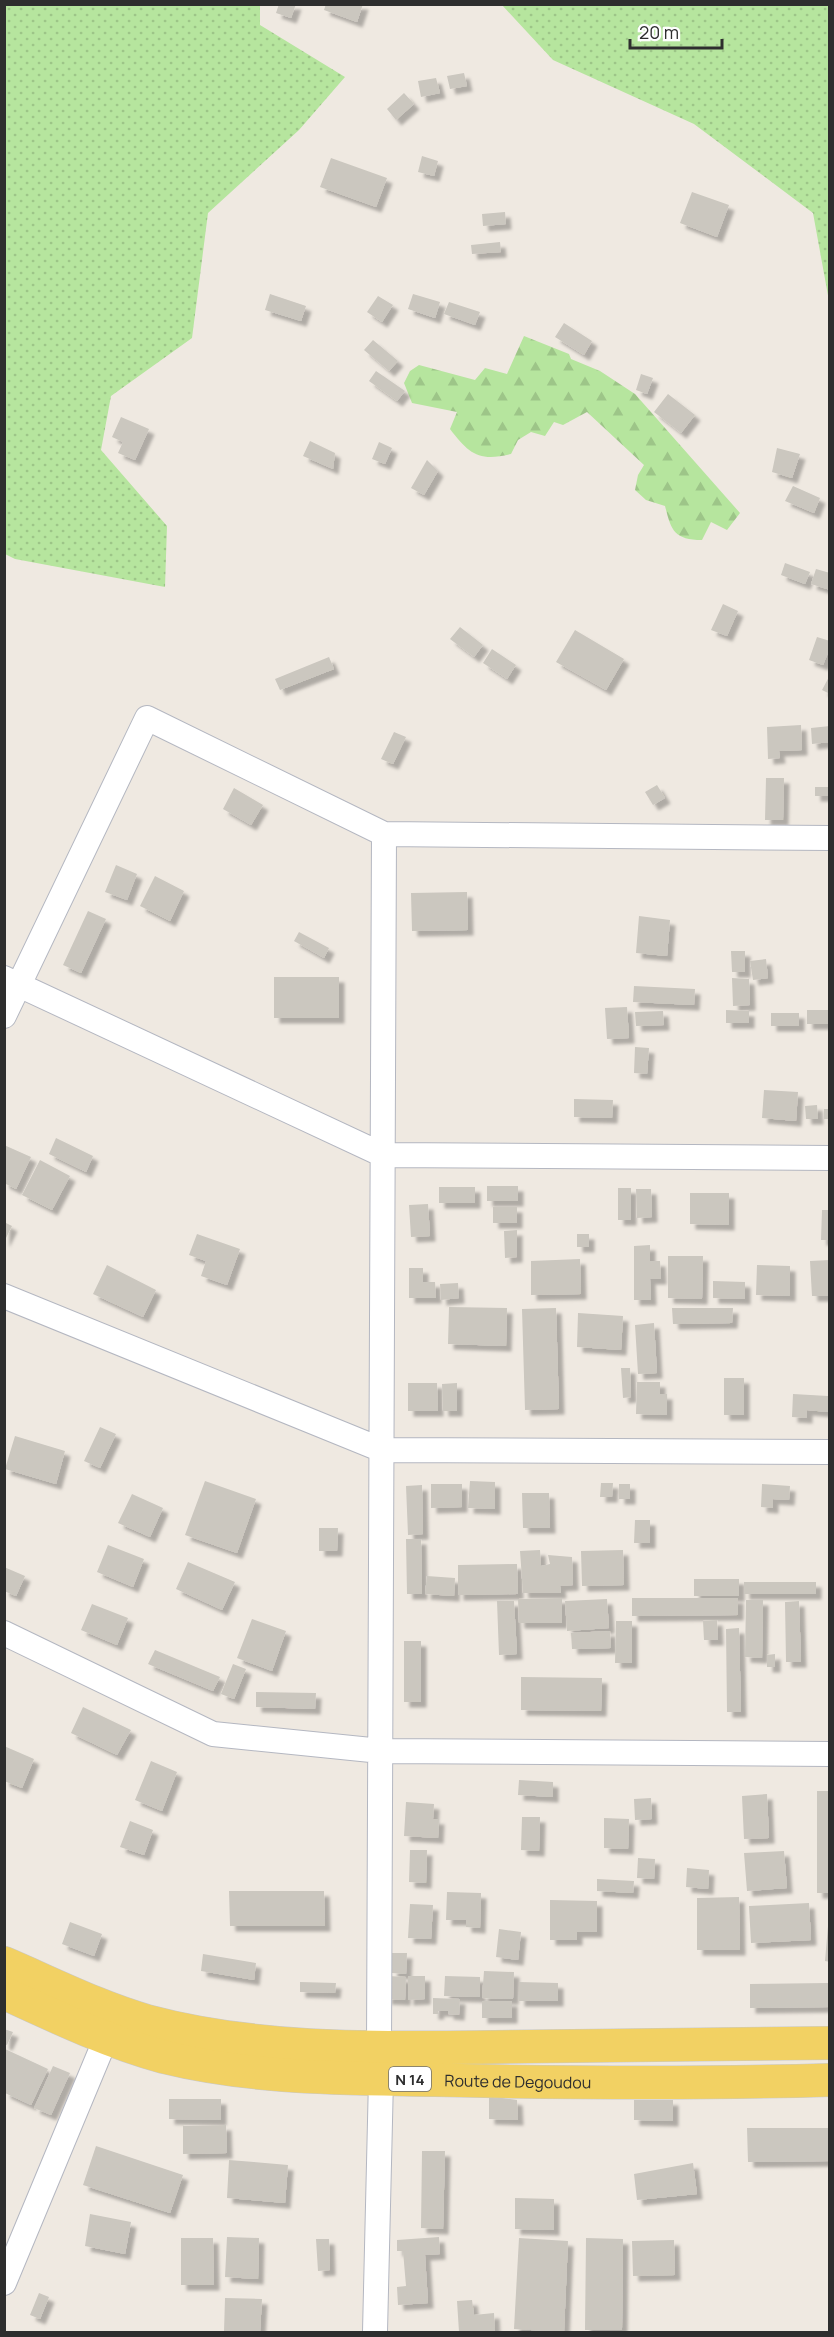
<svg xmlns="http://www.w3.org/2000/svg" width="834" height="2337" viewBox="0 0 834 2337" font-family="Manrope,sans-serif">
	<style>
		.grass { fill: url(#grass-dots) }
		.forest { fill: url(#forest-firs) }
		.building { fill: #cbc7bf; filter: url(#shadow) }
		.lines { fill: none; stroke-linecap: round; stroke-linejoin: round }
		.street-casing { stroke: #b4b7c1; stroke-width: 26 }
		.primary-casing { stroke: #c9c9c9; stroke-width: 34 }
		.street { stroke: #fff; stroke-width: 24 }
		.primary { stroke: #f2d163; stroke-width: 33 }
		.labels { text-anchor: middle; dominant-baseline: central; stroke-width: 5; stroke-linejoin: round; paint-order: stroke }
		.shield { fill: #fff; stroke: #6d6d6d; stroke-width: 1.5 }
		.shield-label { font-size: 15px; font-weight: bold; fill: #2e2e2e }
		.street-label { font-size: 16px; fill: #2e2e2e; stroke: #fff }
	</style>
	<defs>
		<pattern id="grass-dots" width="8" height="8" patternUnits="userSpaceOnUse" patternTransform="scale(1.5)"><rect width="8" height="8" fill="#b6e59e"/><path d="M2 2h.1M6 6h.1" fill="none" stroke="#9dc588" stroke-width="1.8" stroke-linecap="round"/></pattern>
		<pattern id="forest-firs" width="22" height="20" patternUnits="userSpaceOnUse" patternTransform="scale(1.5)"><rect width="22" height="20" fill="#b6e59e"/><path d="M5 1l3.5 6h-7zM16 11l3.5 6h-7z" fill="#9dc588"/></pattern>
		<filter id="shadow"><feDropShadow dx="5.5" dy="5.5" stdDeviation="1.5" flood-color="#0004"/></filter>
	</defs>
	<rect width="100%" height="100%" fill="#efe9e1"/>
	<!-- grass -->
	<path class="grass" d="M4 5H260V25L345 77 299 130 208 213 192 338 111 396 101 450 167 526 165 587 15 559 5 554Z
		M502 5H829V301L813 213 694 124 553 60Z"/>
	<!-- forest -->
	<path class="forest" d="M524 336 569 354 571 359 600 371 635 394 740 513 727 530 711 522 702 540C674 540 671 530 665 506L646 500 635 490 638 475 644 465 587 412 563 425 554 422 545 436 531 432 518 440 511 454C479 462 469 454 450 429L457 412 412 403 404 383 410 371 419 365 475 380 485 368 507 374Z"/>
	<!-- building -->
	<path class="building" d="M279 4H296L291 18 276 13Z
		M326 4H363L357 22 324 10Z
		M464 73 467 86 450 89 447 76Z
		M436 78 440 93 421 97 418 81Z
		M404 93 414 104 396 120 387 109Z
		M422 156 438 161 434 176 418 172Z
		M331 158 387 178 376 207 320 187Z
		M692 192 729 205 717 237 680 223Z
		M505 212 506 224 483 226 482 214Z
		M500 242 501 252 472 254 471 245Z
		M270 294 306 306 301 321 265 310Z
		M413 294 440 302 435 318 408 309Z
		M378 296 393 305 382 322 367 312Z
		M449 302 480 312 475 325 444 314Z
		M564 323 592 341 584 355 555 337Z
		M373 340 398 361 389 371 364 350Z
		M376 371 405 391 397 401 369 381Z
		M641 374 653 378 647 394 636 390Z
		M668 394 695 415 681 433 654 412Z
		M121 417 149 429 135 460 118 453 123 442 112 437Z
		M310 441 335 453 333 469 303 456Z
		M379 442 392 448 385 464 372 459Z
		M777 448 800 454 792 478 772 472Z
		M427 460 438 471 424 495 411 488Z
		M793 486 820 498 814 513 785 501Z
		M785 563 810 572 805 584 781 575Z
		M816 569 830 573V590L811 584Z
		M723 604 738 611 727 636 711 630Z
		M460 627 483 645 474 657 450 639Z
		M575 630 624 659 606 690 556 662Z
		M817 637 830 641V648L823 665 809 660Z
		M492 649 516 665 507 679 483 663Z
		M329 657 334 669 280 690 275 679Z
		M830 675V694L822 690Z
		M801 725 802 750 779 751 780 758 768 759 767 727Z
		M830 726V742L812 744 811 728Z
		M394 732 406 737 393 764 381 759Z
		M766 778H784L783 820H765Z
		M657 785 665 798 653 805 645 792Z
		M815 787H830V796H815Z
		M234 788 263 805 251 825 223 809Z
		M116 865 137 874 127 900 105 892Z
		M155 876 184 891 170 921 140 906Z
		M467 892 468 930 412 931 411 893Z
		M88 911 106 919 81 973 63 965Z
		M639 916 670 920 667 956 636 953Z
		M299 932 329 948 324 958 294 941Z
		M731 951H745V972H732Z
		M766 959 768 978 753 980 750 961Z
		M274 977H339V1018H274Z
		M732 978 749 979 750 1005 733 1006Z
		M634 986 695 989 694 1005 633 1002Z
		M627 1007 629 1038 607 1039 605 1008Z
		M726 1010 749 1011V1023H726Z
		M807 1010H830V1024H807Z
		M663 1011 664 1025 636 1026 635 1012Z
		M771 1013H799V1026H771Z
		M635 1047 649 1048 647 1074 634 1073Z
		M764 1090 798 1092 796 1121 762 1118Z
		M574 1099 613 1100 612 1118 574 1117Z
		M817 1105 818 1119H806L805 1106Z
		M824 1109H830V1119H824Z
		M56 1138 93 1156 86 1172 49 1154Z
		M4 1145 31 1157 16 1189 4 1183Z
		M40 1160 70 1176 52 1210 22 1195Z
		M487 1186H518V1201H487Z
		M439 1187H475V1203H439Z
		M618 1188H631V1220H618Z
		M636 1189H651L652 1217 637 1218Z
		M690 1193H729V1225L690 1224Z
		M428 1204 430 1236 411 1237 409 1205Z
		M493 1207H517V1223H493Z
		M822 1210H830V1240H821Z
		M4 1222 12 1226 4 1242Z
		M517 1230V1257L505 1258 504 1231Z
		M197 1234 240 1249 227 1285 201 1276 206 1261 189 1255Z
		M577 1234H589V1247H577Z
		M650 1245V1261H660L661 1279H650L651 1300H634V1246Z
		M668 1256H703L702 1299 668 1298Z
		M580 1259 581 1294 531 1295V1261Z
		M830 1260V1296H812L810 1261Z
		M107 1265 156 1290 143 1317 93 1294Z
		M757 1265 790 1266V1296L756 1295Z
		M409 1268H423V1282H435L436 1298H409Z
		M713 1281 745 1282V1299L713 1298Z
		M458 1283 459 1298 441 1300 440 1284Z
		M449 1307 507 1308 506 1346 448 1344Z
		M556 1308 559 1409 525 1410 522 1309Z
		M672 1308H733L732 1323 673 1324Z
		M578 1313 623 1316 621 1350 577 1347Z
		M654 1323 657 1373 638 1374 635 1325Z
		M621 1368H630L631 1397 623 1398Z
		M724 1378H744V1415H724Z
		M637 1382H660V1394H667V1415L636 1414Z
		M408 1383H437L438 1411H408Z
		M457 1383V1411H443L442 1384Z
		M793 1394 828 1396V1412L807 1410V1418L792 1417Z
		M100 1427 116 1434 100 1468 84 1461Z
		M15 1436 65 1451 56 1484 5 1469Z
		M205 1481 256 1499 237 1553 185 1535Z
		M470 1481 495 1482V1509L468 1508Z
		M601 1483H613L612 1497H600Z
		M431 1484H462V1507L431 1508Z
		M619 1484H630V1499H619Z
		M762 1484 790 1486 789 1500 773 1499V1508L761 1507Z
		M422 1485 423 1534 408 1535 406 1486Z
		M522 1493H549L550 1528H523Z
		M132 1494 163 1508 150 1537 118 1523Z
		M635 1520H650V1543H634Z
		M319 1528H338L337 1551H319Z
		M406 1539H421L422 1594H407Z
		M108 1545 144 1559 133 1587 97 1572Z
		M540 1550 541 1566 550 1564 548 1555 572 1557 573 1585 560 1586 561 1593H523L520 1551Z
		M623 1550 624 1585 582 1586 581 1551Z
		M188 1562 235 1582 222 1610 176 1589Z
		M517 1564 518 1594 458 1595V1565Z
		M4 1567 25 1576 16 1596 4 1591Z
		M427 1576 455 1578 454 1596 425 1594Z
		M694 1579H739V1596H694Z
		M744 1582H816V1594H744Z
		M562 1598V1623H519L518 1599Z
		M632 1598H738V1615L632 1616Z
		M607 1599 609 1628 567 1631 565 1601Z
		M746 1600H763L762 1658 745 1657Z
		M497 1601H514L517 1654 499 1655Z
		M799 1601 801 1662H786L785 1602Z
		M92 1604 128 1618 117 1645 81 1630Z
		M252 1619 286 1631 272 1671 237 1658Z
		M717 1620 718 1640H704L703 1621Z
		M616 1621H632V1663H615Z
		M739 1628 741 1712H727L726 1629Z
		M610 1631 611 1648 572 1649 571 1633Z
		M404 1641H421V1702H404Z
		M155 1650 220 1677 213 1691 148 1664Z
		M775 1654V1667H767V1655Z
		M233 1664 246 1669 234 1699 221 1694Z
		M521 1677 602 1678 601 1711 521 1710Z
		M256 1692 316 1693 315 1709 256 1707Z
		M83 1707 131 1730 117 1755 71 1733Z
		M4 1746 34 1759 22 1788 4 1781Z
		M151 1761 177 1772 162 1811 135 1800Z
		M519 1780 553 1782V1797L518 1795Z
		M817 1791H830V1893H817Z
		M767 1794 769 1838 744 1839 742 1796Z
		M651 1798 652 1819 635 1820 634 1799Z
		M406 1802 434 1804 433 1819H439L438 1838 404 1836Z
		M522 1817H540L539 1851 521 1850Z
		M604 1818 629 1819 628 1849 604 1848Z
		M130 1821 153 1830 144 1855 120 1847Z
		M410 1850H427L426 1883 409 1882Z
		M784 1851 787 1888 747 1891 744 1853Z
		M638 1858 655 1859 654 1879 637 1878Z
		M687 1868 709 1870 708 1889 686 1887Z
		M597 1879 634 1881 633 1893 597 1891Z
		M229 1891H324L325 1926H230Z
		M447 1892 481 1893 480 1928 466 1927V1920H446Z
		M739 1897 740 1950H697V1898Z
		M550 1900 597 1901V1932H577V1940H550Z
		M809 1903 811 1940 751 1943 749 1906Z
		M410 1904 433 1905 431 1939 408 1938Z
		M70 1922 102 1934 94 1956 62 1944Z
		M828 1926H830V1962L825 1961Z
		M499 1929 521 1932 518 1960 496 1957Z
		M392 1953H407L406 1974 392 1973Z
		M203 1954 256 1963 254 1980 201 1971Z
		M484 1971 514 1972 513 1999 482 1998Z
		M388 1976 406 1977 405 2000 386 1999Z
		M408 1976H425V1999L408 2000Z
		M445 1976 480 1977V1997L444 1996Z
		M300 1982 336 1983 335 1993 300 1992Z
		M519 1982 558 1983V2001H519Z
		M828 1983 829 2007 750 2008V1984Z
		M433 1998 460 1999 459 2015 448 2014V2011H438L439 2014H433Z
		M482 2001H512V2018H482Z
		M4 2029 13 2032 7 2045 4 2044Z
		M5 2049 48 2069 31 2105 5 2093Z
		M53 2066 70 2073 51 2115 34 2108Z
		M489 2096 517 2100 518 2120 489 2119Z
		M169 2099H221V2120L169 2119Z
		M634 2100H673V2121L634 2120Z
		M226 2125 227 2153 183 2154V2126Z
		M747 2128H830V2161L748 2162Z
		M96 2146 183 2175 170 2213 83 2185Z
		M422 2151H445L443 2229 421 2228Z
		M229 2160 288 2165 285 2203 227 2198Z
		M693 2163 697 2194 637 2200 634 2174Z
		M515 2198 554 2199V2230L515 2229Z
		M90 2214 131 2222 125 2254 85 2246Z
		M227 2237 259 2238 258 2279 225 2277Z
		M439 2237 440 2254 425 2255 428 2303 398 2305 397 2287 406 2286 403 2251H397V2240Z
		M181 2238H213L214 2285H181Z
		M519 2238 568 2241 564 2332 514 2329Z
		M586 2238 623 2239 622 2330H585Z
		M316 2239H329L330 2270 318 2271Z
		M674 2240 675 2275 633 2276 632 2241Z
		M39 2293 49 2297 40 2319 30 2315Z
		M225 2298 262 2299 260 2332H224Z
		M472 2300 474 2315 494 2313 495 2332H459L457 2301Z"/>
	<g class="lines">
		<defs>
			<path id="street" d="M4 978 383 1155 830 1158
				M4 1016 147 718 384 834 830 838
				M4 1296 382 1450 830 1452
				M4 1633 213 1734 381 1751 830 1754
				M4 2283 106 2038
				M375 2332 381 2079 379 2048 384 834"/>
			<g id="primary">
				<path d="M4 1963C51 1983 98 2007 147 2021 259 2051 379 2048 494 2047 606 2046 718 2045 830 2043"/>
				<path id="s1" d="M4 1993C56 2017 109 2042 164 2057 253 2079 344 2078 435 2080 566 2083 698 2084 830 2080"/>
			</g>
		</defs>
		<!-- street casing -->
		<use href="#street" class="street-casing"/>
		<!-- primary casing -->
		<use href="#primary" class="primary-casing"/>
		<!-- street -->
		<use href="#street" class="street"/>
		<!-- primary -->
		<use href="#primary" class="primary"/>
	</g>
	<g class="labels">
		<!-- shield labels -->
		<rect class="shield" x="389" y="2067" width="42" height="24" rx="4.5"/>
		<g class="shield-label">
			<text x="410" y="2079">N 14</text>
		</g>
		<!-- street labels -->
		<g class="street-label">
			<text stroke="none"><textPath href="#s1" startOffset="528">Route de Degoudou</textPath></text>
		</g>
	</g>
	<!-- border -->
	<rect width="834" height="2337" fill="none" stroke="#2e2e2e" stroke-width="12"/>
	<!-- scale -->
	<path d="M630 39v9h92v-9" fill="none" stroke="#2e2e2e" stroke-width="3"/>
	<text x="639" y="39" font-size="18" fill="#2e2e2e" stroke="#ffffff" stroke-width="4.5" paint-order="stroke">20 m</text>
</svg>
